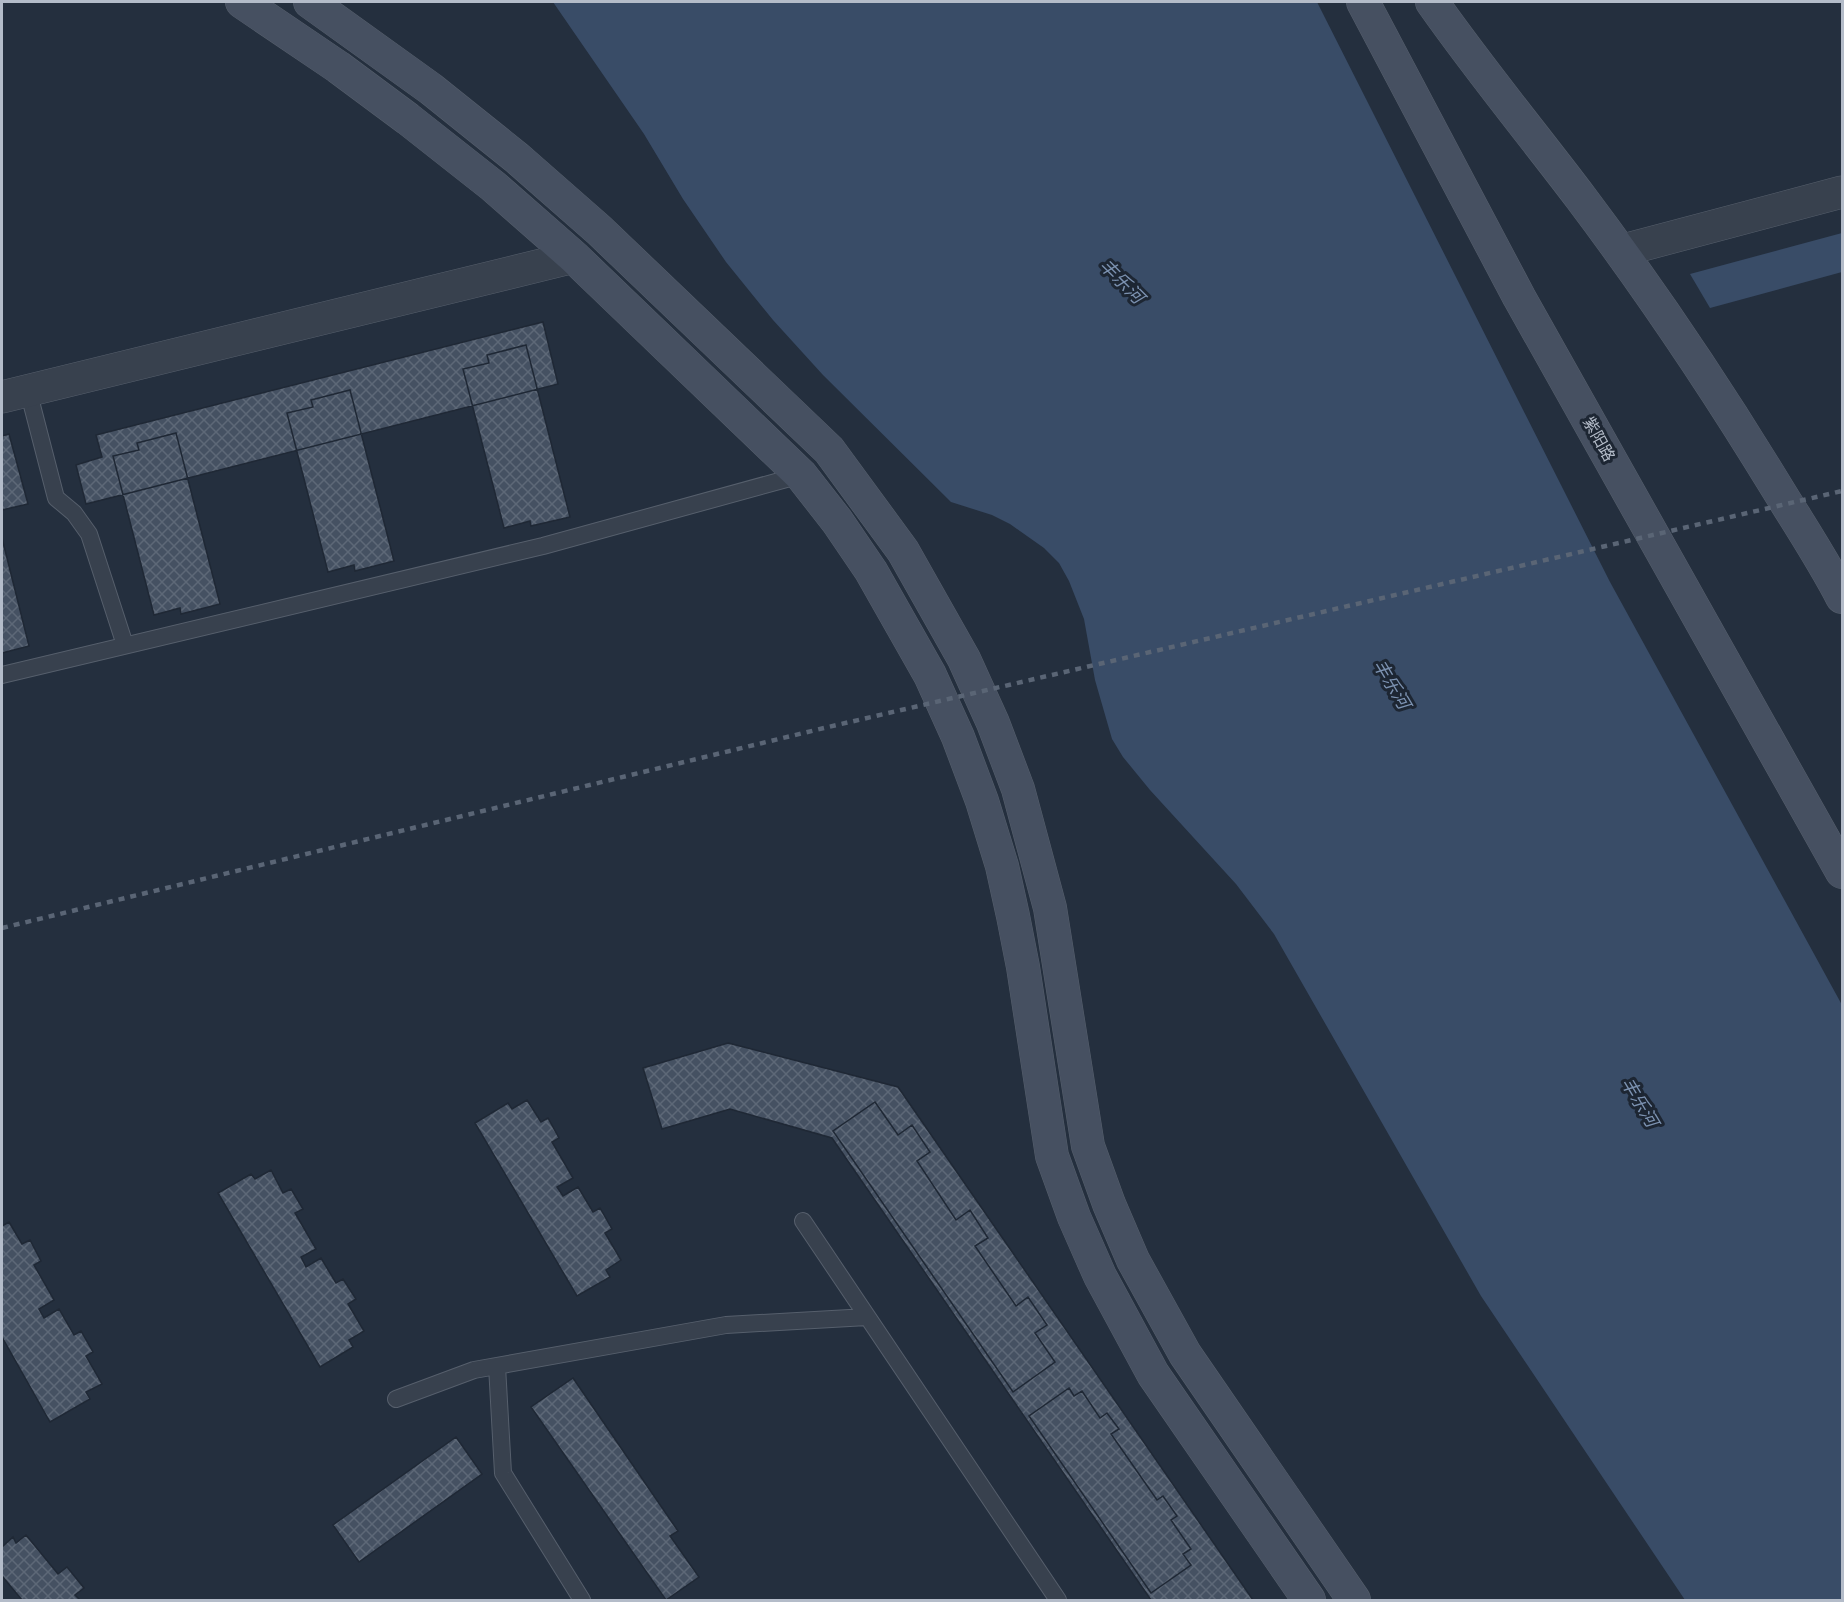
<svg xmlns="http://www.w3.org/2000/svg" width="1844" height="1602" viewBox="0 0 1844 1602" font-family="'Public Sans','Noto Sans SC',sans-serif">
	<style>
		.water { fill: #394c67 }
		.building { fill: url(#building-cross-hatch); stroke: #1f2835; stroke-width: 1.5 }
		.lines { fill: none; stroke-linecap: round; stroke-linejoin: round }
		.lane-casing { stroke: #565f6c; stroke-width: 18 }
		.street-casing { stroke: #565f6c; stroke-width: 33 }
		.secondary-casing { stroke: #565f6c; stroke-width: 34 }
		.lane { stroke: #38414e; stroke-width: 16 }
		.street { stroke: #38414e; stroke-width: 32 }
		.secondary { stroke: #465061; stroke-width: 33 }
		.rail { stroke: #5a6575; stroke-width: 4.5; stroke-dasharray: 6 6; stroke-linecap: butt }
		.labels { text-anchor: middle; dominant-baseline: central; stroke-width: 6; stroke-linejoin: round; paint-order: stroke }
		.street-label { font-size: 16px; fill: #b4bcc9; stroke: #1d2633 }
		.water-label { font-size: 18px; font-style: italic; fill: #7c92b1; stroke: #1d2633 }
	</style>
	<defs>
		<pattern id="building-cross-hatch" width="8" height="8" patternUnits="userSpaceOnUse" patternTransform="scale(1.5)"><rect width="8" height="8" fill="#455162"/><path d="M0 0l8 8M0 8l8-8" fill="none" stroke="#5d6877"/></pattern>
	</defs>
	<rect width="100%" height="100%" fill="#242f3e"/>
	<!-- water -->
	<path class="water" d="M553 2H1317L1610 582 1842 1005V1600H1685L1481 1296 1274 934 1236 884 1150 790 1123 757 1112 739 1095 680 1084 619 1069 581 1059 563 1044 548 1010 524 992 515 951 502 823 375 773 320 726 262 683 199 644 134Z
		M1842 233V272L1710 308 1690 274Z"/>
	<!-- building -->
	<path class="building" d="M543 322 558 384 86 504 76 465 102 457 96 435Z
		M526 345 570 517 531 526 530 521 504 528 463 369 489 363 487 355Z
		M350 390 394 561 355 571 354 565 328 572 287 413 313 407 311 400Z
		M176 433 220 604 181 614 180 608 154 615 113 456 139 450 137 443Z
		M9 434 28 504 2 510V436Z
		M2 538 29 646 2 653Z
		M728 1043 898 1087 1253 1600H1151L832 1138 730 1109 662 1129 643 1068Z
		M527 1100 541 1122 548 1118 559 1138 552 1142 573 1178 557 1187 563 1196 578 1187 593 1212 600 1208 612 1229 605 1233 621 1260 606 1270 610 1277 577 1296 475 1123 508 1103 512 1109Z
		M875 1102 898 1135 912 1125 930 1152 917 1161 956 1220 970 1210 988 1238 975 1246 1016 1306 1028 1297 1047 1325 1035 1333 1055 1362 1013 1392 833 1131Z
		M271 1170 283 1193 291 1189 303 1209 295 1213 316 1249 301 1257 306 1267 321 1258 336 1283 343 1279 356 1299 348 1304 364 1331 349 1340 353 1347 320 1367 218 1193 251 1174 255 1179Z
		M9 1222 22 1244 30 1240 41 1261 34 1265 54 1300 39 1309 44 1318 59 1309 74 1335 81 1331 93 1352 86 1356 102 1384 86 1392 90 1399 50 1422 2 1337V1226Z
		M573 1378 678 1531 670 1536 699 1577 666 1600 531 1407Z
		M1069 1388 1074 1396 1082 1391 1100 1418 1107 1413 1119 1429 1111 1434 1157 1500 1163 1496 1177 1516 1171 1520 1191 1549 1183 1554 1191 1565 1151 1593 1029 1416Z
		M456 1437 482 1474 359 1562 333 1525Z
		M26 1535 58 1574 67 1567 84 1588 75 1595 80 1600H22L2 1576V1547L13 1537 16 1543Z"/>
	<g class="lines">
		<defs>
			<path id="lane" d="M28 390 56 498 74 513 89 534 125 645
				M2 675 543 546 801 475
				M803 1221 1058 1600
				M497 1366 503 1473 582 1600
				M396 1399 474 1370 726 1325 867 1317"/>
			<path id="street" d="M1620 251 1842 192
				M2 397 574 257"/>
			<path id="secondary" d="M242 2 338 67 408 119 493 186 574 257 801 475 837 521 871 571 930 675 958 737 982 801 1002 866 1013 916 1023 967 1052 1156 1074 1217 1100 1276 1153 1374 1309 1600
				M310 2 431 89 517 158 599 230 829 450 903 551 964 659 993 723 1018 789 1050 908 1088 1146 1109 1204 1133 1260 1185 1354 1354 1600
				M1363 2 1519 297 1842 872
				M1432 2C1479 69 1531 132 1581 198 1651 291 1716 388 1777 488 1799 524 1823 560 1842 597"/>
		</defs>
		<!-- lane casing -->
		<use href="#lane" class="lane-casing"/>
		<!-- street casing -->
		<use href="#street" class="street-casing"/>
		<!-- secondary casing -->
		<use href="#secondary" class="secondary-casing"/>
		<!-- lane -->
		<use href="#lane" class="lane"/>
		<!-- street -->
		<use href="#street" class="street"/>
		<!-- secondary -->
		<use href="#secondary" class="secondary"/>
		<!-- rail -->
		<path class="rail" d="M2 928 824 728 1842 491"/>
	</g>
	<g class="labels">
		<!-- street labels -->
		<g class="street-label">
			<text transform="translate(1599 439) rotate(61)">紫阳路</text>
		</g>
		<!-- water labels -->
		<g class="water-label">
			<text transform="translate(1122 281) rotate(45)">丰乐河</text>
			<text transform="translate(1392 684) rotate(59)">丰乐河</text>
			<text transform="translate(1640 1102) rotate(59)">丰乐河</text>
		</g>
	</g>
	<!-- border -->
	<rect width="1844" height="1602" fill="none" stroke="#b4bcc9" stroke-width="6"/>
</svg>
